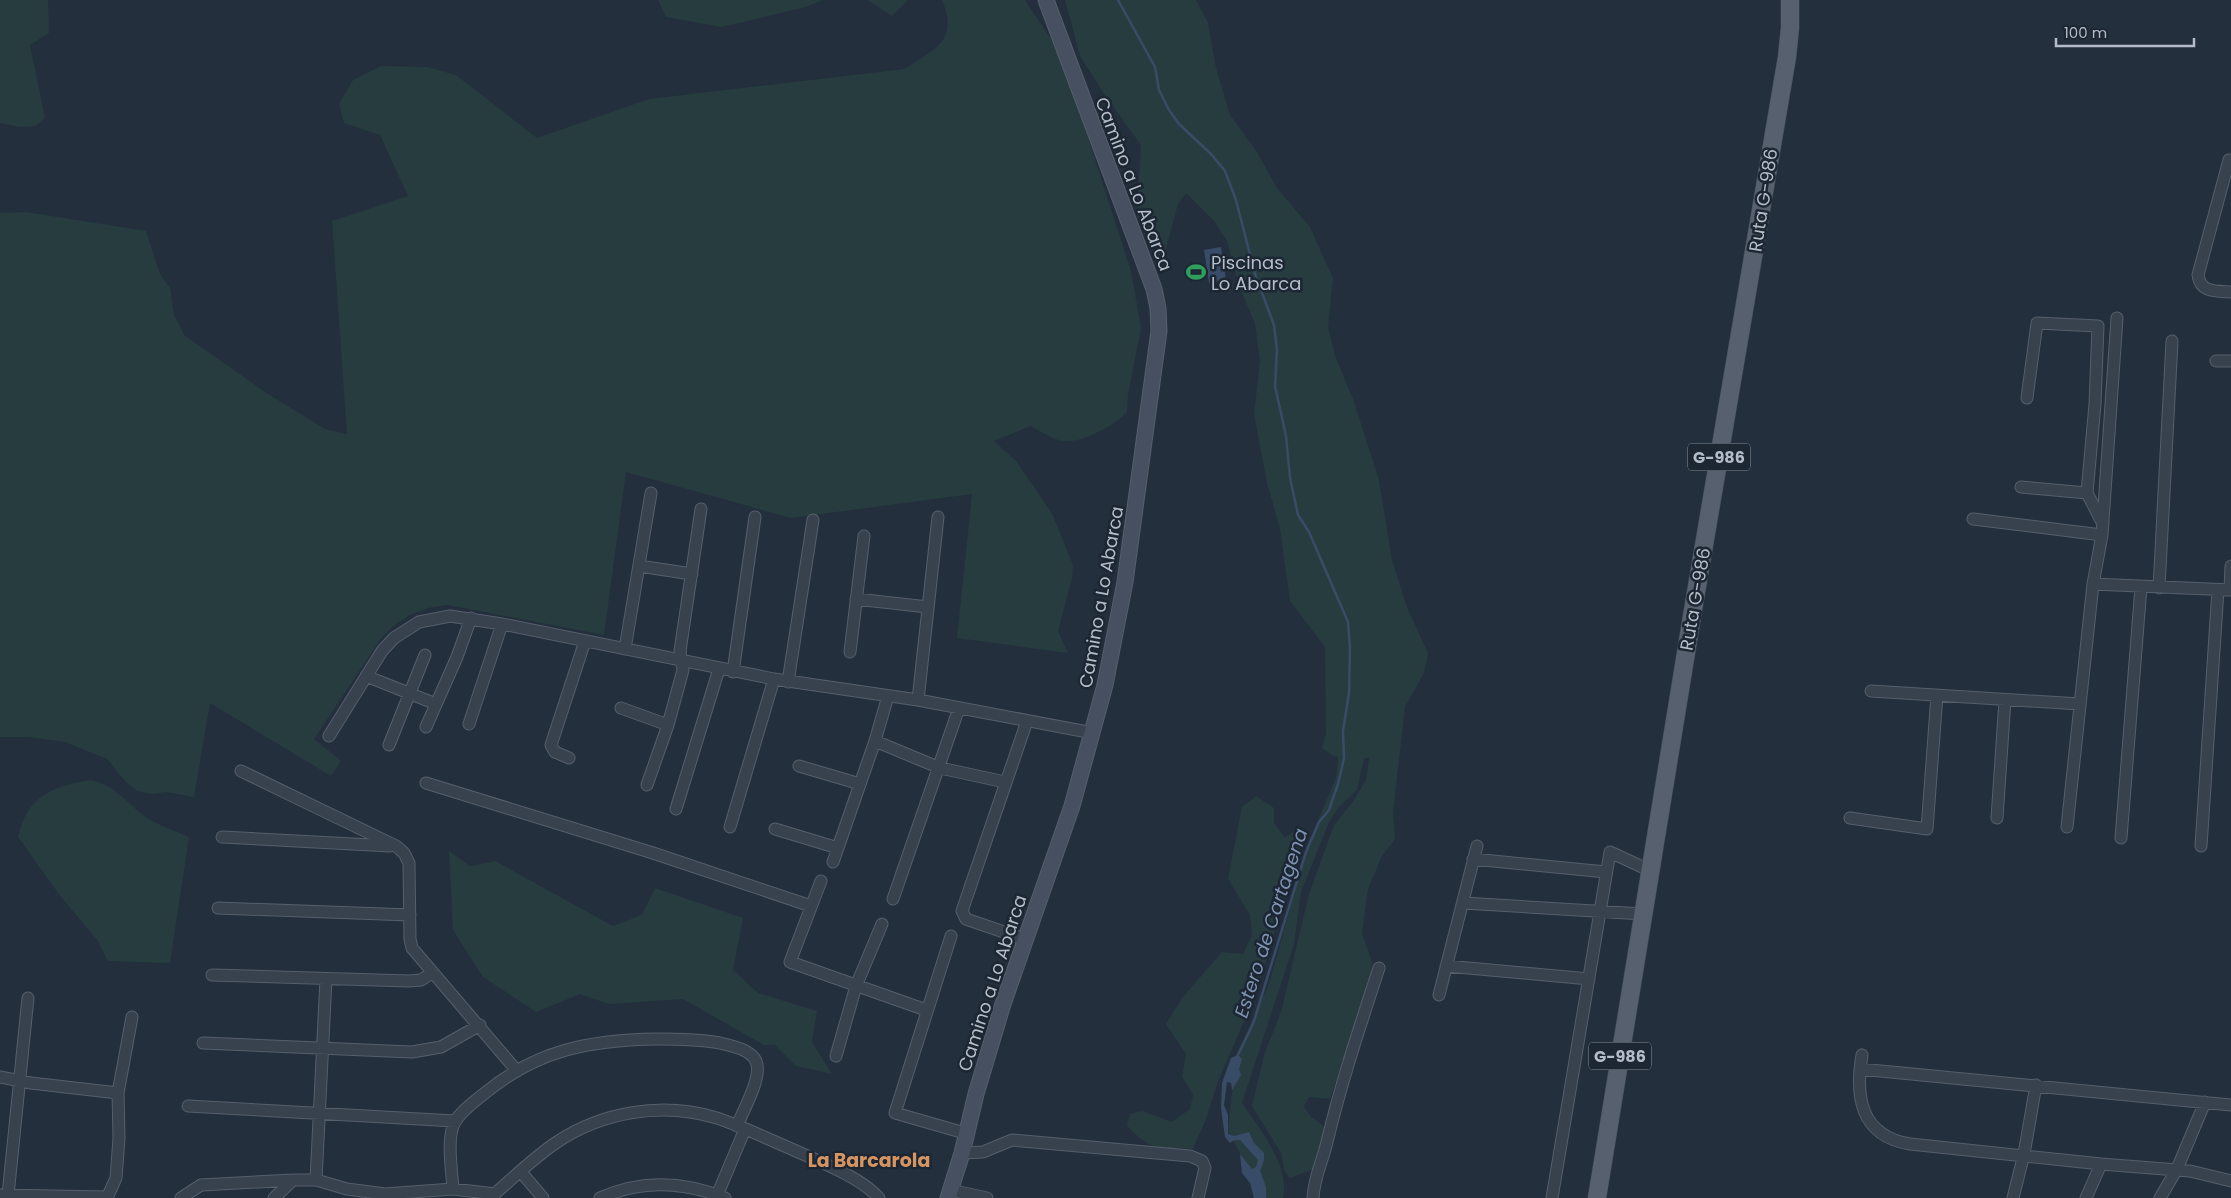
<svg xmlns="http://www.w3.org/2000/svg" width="2231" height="1198" viewBox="0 0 2231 1198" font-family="Poppins,sans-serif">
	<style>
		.green { fill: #263c3f }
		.water { fill: #394c67 }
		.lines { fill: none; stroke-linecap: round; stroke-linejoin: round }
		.stream { stroke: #394c67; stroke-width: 2.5 }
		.minor-casing { stroke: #565f6c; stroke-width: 13 }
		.secondary-casing { stroke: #565f6c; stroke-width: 17 }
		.primary-casing { stroke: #414a57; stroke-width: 19 }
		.minor { stroke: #38414e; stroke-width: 11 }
		.secondary { stroke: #465061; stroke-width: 15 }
		.primary { stroke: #56606e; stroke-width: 18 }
		.labels { text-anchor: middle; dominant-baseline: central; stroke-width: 5; stroke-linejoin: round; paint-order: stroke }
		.shield { fill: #1d2633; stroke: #878f9c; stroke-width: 1 }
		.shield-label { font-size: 16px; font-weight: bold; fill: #b4bcc9 }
		.street-label { font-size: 18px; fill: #b4bcc9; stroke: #1d2633 }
		.poi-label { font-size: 18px; fill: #b4bcc9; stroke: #1d2633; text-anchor: start }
		.water-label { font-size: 19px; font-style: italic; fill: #7c92b1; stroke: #1d2633 }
		.neighbourhood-label { font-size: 19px; font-weight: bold; fill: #d59563; stroke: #1d2633 }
	</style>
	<rect width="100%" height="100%" fill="#242f3e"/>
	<!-- green -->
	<path class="green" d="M0 0H48L49 33 30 45 45 118 35 126 19 127 0 123Z
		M658 0H823L806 7 722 27 666 17Z
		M868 0H908L892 16Z
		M942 0H1025L1061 54 1131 271 1141 328 1128 395 1127 412C1115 425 1081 444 1063 441 1052 439 1041 432 1031 426L994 441 1016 461 1047 506 1054 518 1073 565 1072 579 1058 631 1068 653 957 638 972 494 791 518 626 472 604 635 448 605 428 608 410 615 393 626 380 640 314 739 341 761 331 776 210 703 194 797 166 792 152 794 137 791 126 782 107 759 65 742 29 737H0V213L26 212 146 231 160 274 170 288 174 315 184 335 268 394 325 429 347 434 332 221 408 196 380 135 344 123 339 104 353 80 381 66 427 67 456 75 537 138 649 99 905 69C936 48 959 41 942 0Z
		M1065 0H1196L1208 23 1216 68 1230 115 1257 152 1277 188 1310 227 1333 278 1328 327 1336 358 1353 399 1379 480 1392 560 1407 607 1428 653 1424 673 1405 707 1393 813 1395 839 1382 856 1368 889 1362 933 1372 962 1371 976 1330 1099 1309 1097 1304 1106 1310 1116 1324 1126 1316 1168 1290 1178 1284 1170 1281 1153 1252 1106 1265 1052 1281 1012 1309 894 1334 825 1352 803 1366 780 1369 758H1364L1357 790 1339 807 1329 822 1301 892 1294 944 1242 1103C1259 1128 1291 1167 1283 1198H1253L1254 1178 1228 1131 1236 1055 1269 984 1307 847 1336 778 1338 757 1333 756 1322 748 1326 734 1325 647 1290 601 1280 529 1267 483 1254 414 1260 361 1255 324 1239 285 1227 241 1214 221 1186 193 1178 204 1160 271 1137 212 1141 145 1106 97 1080 56Z
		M91 780C121 788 126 804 149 819 162 827 175 831 189 837L170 963 108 961 98 941 61 897 18 837C27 796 53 786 91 780Z
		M1256 796 1274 808V823L1285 838 1300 826 1301 845 1256 993 1217 1084 1206 1119 1193 1149C1159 1148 1152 1152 1127 1126L1130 1114 1142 1111 1172 1122 1190 1109 1193 1095 1182 1077 1186 1054 1166 1024 1182 998 1222 952 1243 954 1252 935 1250 915 1228 879 1242 807Z
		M449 851 470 866 495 861 613 926 642 915 655 888 743 918 733 970 758 993 817 1011 812 1042 832 1074 796 1066 775 1045H764L683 999 609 1004 580 994 536 1012 483 977 453 930Z"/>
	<!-- water -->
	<path class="water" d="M1221 247 1226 280 1209 283 1204 250Z
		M1238 1055 1242 1059 1239 1069 1241 1075 1232 1090 1231 1083 1227 1082 1224 1105 1228 1115V1134L1234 1136 1249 1132 1254 1143 1264 1153V1160L1260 1171 1266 1187V1198H1254L1250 1183 1242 1173 1240 1154 1252 1169 1256 1167 1258 1160 1240 1140H1234L1230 1143 1225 1137 1221 1108 1222 1083 1231 1058Z"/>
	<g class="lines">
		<!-- stream -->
		<path class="stream" d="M1118 0 1155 67 1159 90 1169 110 1179 124 1211 154 1225 171 1236 200 1255 274 1274 325 1277 350 1275 386 1286 436 1290 478 1298 515 1309 532 1348 622 1350 648 1349 693 1343 731 1344 758 1338 784 1329 810 1319 822 1306 852 1253 1024 1237 1057"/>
		<defs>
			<path id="minor" d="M2231 160H2229L2198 275C2200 293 2217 291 2231 292
				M2216 361H2231
				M2027 398 2037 323 2098 326 2095 404 2087 493 2103 524
				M2021 487 2087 493
				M1973 519 2102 535
				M639 566 692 574
				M2093 584 2231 590
				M2159 588 2172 341
				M2230 590 2231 566
				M856 599 928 607
				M625 649 651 493
				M850 652 864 536
				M733 672 755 517
				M366 676 436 704
				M788 682 813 520
				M1871 691 2080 704
				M918 700 938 517
				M621 708 668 725
				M469 724 502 624
				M426 727 457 657 471 618
				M329 736 382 651 394 638 419 622 450 616 502 624 774 679 918 700 1093 733
				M875 741 940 768 1005 782
				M389 745 425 655
				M569 758 555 752 551 745 585 641
				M799 766 860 784
				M241 771 396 846 404 853 409 863 410 939 412 948 517 1071
				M426 783 653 853 811 906
				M647 785 668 725 683 670 680 651 701 509
				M676 809 719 669
				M1850 818 1927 829 1937 695
				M1997 818 2005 700
				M730 827 774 679
				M2067 827 2093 584 2102 535 2117 318
				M775 829 838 848
				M222 837 390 846
				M2121 838 2141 587
				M2201 846 2218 590
				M1473 859 1606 872
				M833 862 875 741 888 696
				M821 881 790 962 926 1010
				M893 899 959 708
				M1463 903 1643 914
				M218 908 410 915
				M951 936 895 1113 968 1134
				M1024 939 966 919 962 911 1027 721
				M1446 966 1589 979
				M212 975 409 981 421 980 432 973
				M1439 995 1477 846
				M203 1043 412 1052 441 1047 480 1025
				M1862 1055C1855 1096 1860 1136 1910 1144L2101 1164 2190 1171 2231 1181
				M836 1056 856 986 882 924
				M1860 1069 2231 1105
				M0 1077 31 1083 118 1093
				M188 1106 455 1121
				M962 1153 983 1152 1012 1140 1190 1156 1202 1161 1205 1168 1198 1198
				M521 1172 543 1198
				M316 1180 326 979
				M453 1189C452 1171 446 1137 455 1122 461 1111 475 1101 485 1093 537 1050 590 1040 656 1039 677 1039 699 1039 720 1043 732 1046 750 1049 756 1061 763 1077 743 1110 737 1126
				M950 1190 987 1198
				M0 1195 107 1197
				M8 1195 28 998
				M107 1198 116 1178 119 1138 118 1093 132 1017
				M181 1198 201 1185 293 1180H316L347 1189 385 1194 453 1189 495 1194
				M274 1198 293 1180
				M490 1198C512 1179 533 1158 557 1142 602 1112 661 1102 713 1117 738 1124 763 1137 787 1147 813 1159 860 1176 879 1198
				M600 1198C642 1179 683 1181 725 1198
				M716 1198 745 1129
				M1313 1198C1314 1177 1322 1163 1327 1142 1341 1083 1360 1026 1379 968
				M1552 1198 1610 852 1651 871
				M2013 1198 2024 1154 2036 1085
				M2086 1198 2101 1164
				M2160 1198 2177 1169 2205 1102"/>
			<path id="secondary" d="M948 1198 962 1153 976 1094 1003 1004 1072 806 1105 685 1125 582 1159 331 1158 308 1154 289 1046 0"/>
			<path id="primary" d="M1597 1198 1693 610 1787 57 1790 28V0"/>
		</defs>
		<!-- minor casing -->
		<use href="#minor" class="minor-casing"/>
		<!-- secondary casing -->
		<use href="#secondary" class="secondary-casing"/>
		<!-- primary casing -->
		<use href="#primary" class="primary-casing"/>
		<!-- minor -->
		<use href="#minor" class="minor"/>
		<!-- secondary -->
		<use href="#secondary" class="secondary"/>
		<!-- primary -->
		<use href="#primary" class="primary"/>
	</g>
	<!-- icons -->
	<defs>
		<symbol id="stadium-bare" viewBox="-9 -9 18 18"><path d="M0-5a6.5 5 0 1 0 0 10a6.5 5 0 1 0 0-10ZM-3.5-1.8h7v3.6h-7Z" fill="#2e9e5b" stroke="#1d2633" stroke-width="2.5" paint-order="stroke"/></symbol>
	</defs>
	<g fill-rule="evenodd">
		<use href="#stadium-bare" x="1182" y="258" width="28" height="28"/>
	</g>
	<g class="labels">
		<!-- shield labels -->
		<g class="shield">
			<rect x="1688" y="443.5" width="62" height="27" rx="4"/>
			<rect x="1589" y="1042.5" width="62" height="27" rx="4"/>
		</g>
		<g class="shield-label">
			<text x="1719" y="457">G-986</text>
			<text x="1620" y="1056">G-986</text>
		</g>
		<!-- street labels -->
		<g class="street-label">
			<text transform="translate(1134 184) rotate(69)">Camino a Lo Abarca</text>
			<text transform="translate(1763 200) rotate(-81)">Ruta G-986</text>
			<text transform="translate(1101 597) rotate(-80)">Camino a Lo Abarca</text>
			<text transform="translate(1695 599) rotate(-80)">Ruta G-986</text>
			<text transform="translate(992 983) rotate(-72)">Camino a Lo Abarca</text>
		</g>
		<!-- poi labels -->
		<g class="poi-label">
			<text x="1211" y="262">Piscinas<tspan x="1211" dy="21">Lo Abarca</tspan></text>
		</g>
		<!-- water labels -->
		<g class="water-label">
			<text transform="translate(1271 923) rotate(-72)">Estero de Cartagena</text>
		</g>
		<!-- neighbourhood labels -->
		<g class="neighbourhood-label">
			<text x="869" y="1160">La Barcarola</text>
		</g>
	</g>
	<!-- scale -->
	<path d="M2056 38v8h138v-8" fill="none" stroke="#b4bcc9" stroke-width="2.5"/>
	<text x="2064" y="38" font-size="15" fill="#b4bcc9" stroke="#1d2633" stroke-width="4" paint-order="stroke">100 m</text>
</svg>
